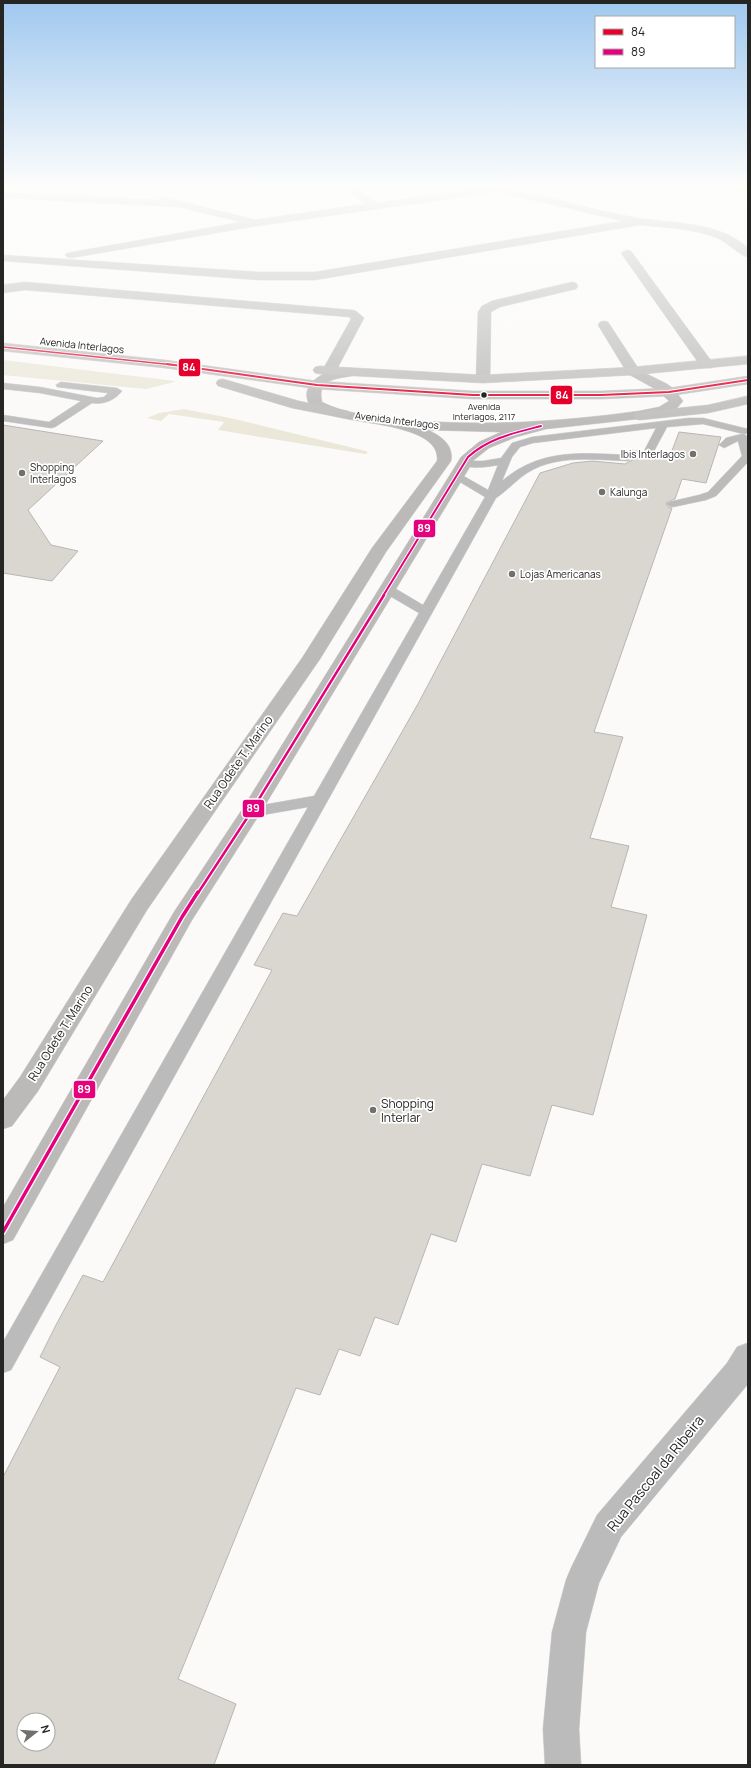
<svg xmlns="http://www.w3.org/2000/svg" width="751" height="1768" viewBox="0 0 751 1768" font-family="Manrope,sans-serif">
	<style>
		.green { fill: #ebe8d9 }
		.building { fill: #d9d7cf; stroke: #b7b7b5; fill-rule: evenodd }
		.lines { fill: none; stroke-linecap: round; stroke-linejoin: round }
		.lane-casing { stroke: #d4d4d3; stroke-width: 1 }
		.street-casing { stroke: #d4d4d3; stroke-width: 1 }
		.secondary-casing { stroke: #d4d4d3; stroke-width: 1 }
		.primary-casing { stroke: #d4d4d3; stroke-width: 1 }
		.lane { fill: #bbb; fill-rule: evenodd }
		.street { fill: #bbb; fill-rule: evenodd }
		.secondary { fill: #bbbab9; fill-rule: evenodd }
		.primary { fill: #bfbebc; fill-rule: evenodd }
		.bus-1-far1-casing { stroke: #fff; stroke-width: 3 }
		.bus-1-casing { stroke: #fff; stroke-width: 4 }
		.bus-2-far2-casing { stroke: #fff; stroke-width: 4 }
		.bus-2-far1-casing { stroke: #fff; stroke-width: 5 }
		.bus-2-casing { stroke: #fff; stroke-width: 6 }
		.bus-1-far1 { stroke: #e4002b; stroke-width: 1.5 }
		.bus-1 { stroke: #e4002b; stroke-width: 2 }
		.bus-2-far2 { stroke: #e5007d; stroke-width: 2 }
		.bus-2-far1 { stroke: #e5007d; stroke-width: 2.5 }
		.bus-2 { stroke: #e5007d; stroke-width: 3.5 }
		.bus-dot { fill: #252524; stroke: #fff; stroke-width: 1.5 }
		.poi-dot { fill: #70706e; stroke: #fff; stroke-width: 1.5 }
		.labels { text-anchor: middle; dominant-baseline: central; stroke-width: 3.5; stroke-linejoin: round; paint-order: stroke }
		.far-bus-label { font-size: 9px; fill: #252524; stroke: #fff }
		.far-street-label { font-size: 10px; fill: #252524; stroke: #fff }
		.far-poi-label { font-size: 10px; fill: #252524; stroke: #fff; text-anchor: start }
		.street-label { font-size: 12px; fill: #252524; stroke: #fff }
		.poi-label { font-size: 12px; fill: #252524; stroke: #fff; text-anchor: start }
		.near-street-label { font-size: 14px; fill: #252524; stroke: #fff }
		.line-badge { stroke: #fff; stroke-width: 1.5 }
		.badge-label { font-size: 11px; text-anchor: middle; font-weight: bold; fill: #fff }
	</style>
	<rect width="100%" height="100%" fill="#fbfaf8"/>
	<!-- green -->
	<path class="green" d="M3 360 175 381 174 382 146 389 3 375Z
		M184 409 235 419 366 451 368 453 365 454 218 430 224 422 169 414 161 421 147 418 159 413Z"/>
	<!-- building -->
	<path class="building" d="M3 425 103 441 28 510 51 545 78 551 52 581 3 573Z
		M679 432 721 437 706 483 682 479 675 499 666 503 668 507 672 508 594 732 623 737 590 838 629 846 611 907 647 915 593 1115 552 1105 530 1176 482 1164 456 1242 431 1234 398 1325 375 1317 360 1356 339 1349 320 1395 296 1388 178 1679 236 1704 214 1765H3V1477L60 1367 40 1357 56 1325 83 1275 103 1282 272 970 254 965 283 913 297 916 419 702 540 473 573 463 592 461 625 464 634 459 629 454 631 450 642 452V454L647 457 654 453 670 456ZM24 1720H48V1744H24Z"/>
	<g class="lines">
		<defs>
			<path id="lane" d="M61 382 117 388 122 391C115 400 104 405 92 403L55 427 51 428 3 421V415L49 422 81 401 40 393 3 389V383L40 387 97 398 104 397 108 393 57 387 56 385Z
				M689 418H703L748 429V433L744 434 703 424 667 427 653 453 648 456 643 453 656 428 533 443 520 447 512 457 502 481C541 448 581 453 628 455L633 458 628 461C595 460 557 454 527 473 516 480 507 491 496 498L11 1370 3 1373V1342L308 807 251 817 246 815 243 812 246 809 251 807 314 796 419 613 383 592 381 589 383 586H391L423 605 485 497 450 476 452 474H460L488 490 498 465C489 467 465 470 459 463L460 461H483L501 458 512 443 532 437Z
				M742 434 746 435 748 439V462L716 496 706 500 673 507 669 506 667 504 669 502 699 495 708 492 742 456 738 441 724 448 719 445 726 438Z"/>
			<path id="street" d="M342 186H353L377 203 487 187 486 186H498C513 192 530 194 546 197 576 204 607 213 638 218 675 224 718 221 748 248V257C740 256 727 242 717 238 692 228 666 228 640 225L315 280H258L3 261V255L258 272H315L623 221 497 192 257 226 71 258 67 257 65 255 67 253 241 222 178 207 3 198V192L158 200 163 197 252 219 253 220 365 204Z
				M717 186H736L748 188V194L718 188Z
				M627 250 631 251 712 362 714 365 712 368H702L621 253Z
				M25 282 352 310 356 311 364 318 336 371 334 374H324L322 371 351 319 349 317 25 290 3 293V285Z
				M572 282 576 283 578 286 576 289 500 307 491 312 490 379 488 382H478L476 379 478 312 482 306 492 301Z
				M604 321 608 322 610 325 640 371 638 374H628L626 371 598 325 600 322Z
				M748 1343V1384L621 1537 599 1583 586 1632 579 1729 581 1765H545L543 1729 552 1632 566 1580 571 1568 597 1515 727 1363 737 1347Z"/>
			<path id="secondary" d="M633 367 667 384 674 389 683 401 677 408 671 412 647 418 546 429 516 437 489 448 474 460 261 812 192 920 13 1240 3 1244V1207L174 912 241 811 461 457 479 442 501 432 428 430C441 436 454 445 451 461L386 552 320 659 147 910 38 1091 12 1126 3 1129V1100L20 1077 131 900 302 658 372 548 437 461C442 427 365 424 343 418 332 416 321 412 311 407 293 381 336 364 356 369L358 372 356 375C340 379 316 377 322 402 345 414 373 416 399 419 479 427 559 422 639 411L659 407 669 401 657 390 628 374 626 371 628 368Z"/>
			<path id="primary" d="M3 343 165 360 317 381 473 391H601L669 388 748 376V384L669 396 601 399H473L317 389 165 368 3 351Z
				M748 356V364L633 375 483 383 320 374 315 373 313 370 315 367 320 366 483 375 633 367Z
				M223 379 299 401 348 411 350 414 348 417 343 418 292 408 218 386 216 383 218 380Z
				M748 396V404L708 413 640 420 635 419 633 416 635 413 640 412 708 405Z"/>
		</defs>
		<!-- lane casing -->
		<use href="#lane" class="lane-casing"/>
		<!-- street casing -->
		<use href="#street" class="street-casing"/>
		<!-- secondary casing -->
		<use href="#secondary" class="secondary-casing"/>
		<!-- primary casing -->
		<use href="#primary" class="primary-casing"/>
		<!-- lane -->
		<use href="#lane" class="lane"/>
		<!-- street -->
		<use href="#street" class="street"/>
		<!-- secondary -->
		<use href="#secondary" class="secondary"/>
		<!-- primary -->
		<use href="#primary" class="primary"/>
		<defs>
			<path id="bus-1-far1" d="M3 347 174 365"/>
			<path id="bus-1" d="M167 364 317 385 473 395H601L669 392 748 380"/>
			<path id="bus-2-far2" d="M383 596 468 457C489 438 514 433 541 426"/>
			<path id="bus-2-far1" d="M198 893 251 812 384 595"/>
			<path id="bus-2" d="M3 1232 182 917 198 892"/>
		</defs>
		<!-- bus-1-far1 casing -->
		<use href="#bus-1-far1" class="bus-1-far1-casing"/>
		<!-- bus-1 casing -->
		<use href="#bus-1" class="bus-1-casing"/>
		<!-- bus-2-far2 casing -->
		<use href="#bus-2-far2" class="bus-2-far2-casing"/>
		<!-- bus-2-far1 casing -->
		<use href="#bus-2-far1" class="bus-2-far1-casing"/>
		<!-- bus-2 casing -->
		<use href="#bus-2" class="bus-2-casing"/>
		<!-- bus-1-far1 -->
		<use href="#bus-1-far1" class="bus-1-far1"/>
		<!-- bus-1 -->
		<use href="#bus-1" class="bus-1"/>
		<!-- bus-2-far2 -->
		<use href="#bus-2-far2" class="bus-2-far2"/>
		<!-- bus-2-far1 -->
		<use href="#bus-2-far1" class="bus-2-far1"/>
		<!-- bus-2 -->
		<use href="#bus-2" class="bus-2"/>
	</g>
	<!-- sky -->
	<linearGradient id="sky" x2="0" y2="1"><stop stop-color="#9fc8ef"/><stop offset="0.43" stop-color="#fdfdfc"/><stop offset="1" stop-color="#fdfdfc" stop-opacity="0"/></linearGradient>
	<rect width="751" height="433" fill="url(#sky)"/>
	<!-- markers -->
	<circle class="bus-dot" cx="484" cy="395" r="3.5"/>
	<g class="poi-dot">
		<circle cx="693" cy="454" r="4"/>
		<circle cx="22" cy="473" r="4"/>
		<circle cx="602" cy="492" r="4"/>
		<circle cx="512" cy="574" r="4"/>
		<circle cx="373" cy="1110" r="4"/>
	</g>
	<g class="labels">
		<!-- far-bus labels -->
		<g class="far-bus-label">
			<text x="484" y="406">Avenida<tspan x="484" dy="10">Interlagos, 2117</tspan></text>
		</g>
		<!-- far-street labels -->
		<g class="far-street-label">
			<text transform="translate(82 345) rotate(6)">Avenida Interlagos</text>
			<text transform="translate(397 420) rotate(7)">Avenida Interlagos</text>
		</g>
		<!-- far-poi labels -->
		<g class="far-poi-label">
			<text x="685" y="454" text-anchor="end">Ibis Interlagos</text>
			<text x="30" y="467">Shopping<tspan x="30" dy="12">Interlagos</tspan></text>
			<text x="610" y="492">Kalunga</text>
			<text x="520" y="574">Lojas Americanas</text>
		</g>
		<!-- street labels -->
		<g class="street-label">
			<text transform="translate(238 762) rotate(-55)">Rua Odete T. Marino</text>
			<text transform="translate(60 1033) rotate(-58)">Rua Odete T. Marino</text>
		</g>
		<!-- poi labels -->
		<g class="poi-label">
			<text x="381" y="1103">Shopping<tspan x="381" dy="14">Interlar</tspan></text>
		</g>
		<!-- near-street labels -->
		<g class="near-street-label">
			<text transform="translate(655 1473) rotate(-51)">Rua Pascoal da Ribeira</text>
		</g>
	</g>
	<g class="line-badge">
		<rect x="178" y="358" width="23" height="19" rx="4" fill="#e4002b"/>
		<rect x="550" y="385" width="23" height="20" rx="4" fill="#e4002b"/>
		<rect x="413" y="519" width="23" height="19" rx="4" fill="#e5007d"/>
		<rect x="242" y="799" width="23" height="19" rx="4" fill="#e5007d"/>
		<rect x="73" y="1080" width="23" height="19" rx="4" fill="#e5007d"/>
	</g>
	<g class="badge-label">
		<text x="189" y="371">84</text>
		<text x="562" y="399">84</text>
		<text x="424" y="532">89</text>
		<text x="253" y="812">89</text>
		<text x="84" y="1093">89</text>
	</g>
	<!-- border -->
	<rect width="751" height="1768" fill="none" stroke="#252524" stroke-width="8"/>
	<!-- legend -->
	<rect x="595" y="16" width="140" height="52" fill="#ffffff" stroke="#a8a8a7"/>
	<rect x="603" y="29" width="20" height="6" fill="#e4002b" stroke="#a8a8a7"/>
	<text x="631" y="36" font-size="12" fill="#252524">84</text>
	<rect x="603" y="49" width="20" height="6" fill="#e5007d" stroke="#a8a8a7"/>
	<text x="631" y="56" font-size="12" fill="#252524">89</text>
	<!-- north arrow -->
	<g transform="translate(36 1732) rotate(73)"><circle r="19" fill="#ffffff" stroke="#a8a8a7"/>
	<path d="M0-3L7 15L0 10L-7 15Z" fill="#70706e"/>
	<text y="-6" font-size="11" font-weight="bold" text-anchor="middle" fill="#252524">N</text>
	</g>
</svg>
